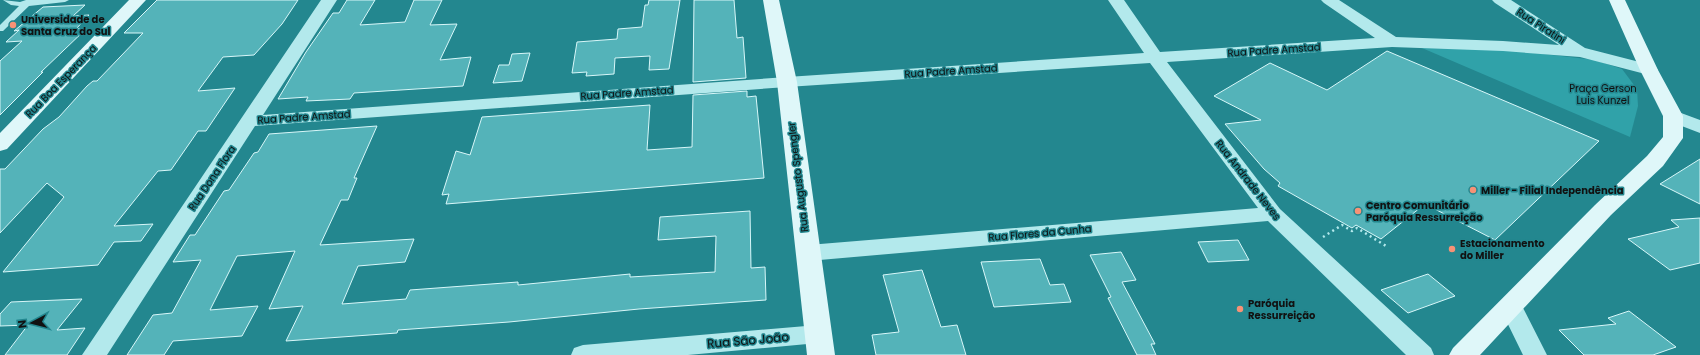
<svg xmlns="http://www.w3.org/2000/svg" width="1700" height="355" viewBox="0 0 1700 355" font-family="Poppins,sans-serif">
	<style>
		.green { fill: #30a2a9 }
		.building { fill: #54b3b9; stroke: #d8f7f9 }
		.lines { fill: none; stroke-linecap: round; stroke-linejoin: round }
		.path { stroke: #b3e9ec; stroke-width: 2.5; stroke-dasharray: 2 3.5; stroke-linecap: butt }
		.lane { fill: #b3e9ec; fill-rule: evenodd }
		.street { fill: #b3e9ec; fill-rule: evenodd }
		.secondary { fill: #dff7f9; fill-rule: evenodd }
		.poi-dot { fill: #f79276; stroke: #23878f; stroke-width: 1.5 }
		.labels { text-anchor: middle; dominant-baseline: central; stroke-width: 3; stroke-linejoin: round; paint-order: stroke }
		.poi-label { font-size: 10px; font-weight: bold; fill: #111; stroke: #23878f; text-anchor: start }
		.street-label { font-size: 10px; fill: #111; stroke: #23878f }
		.park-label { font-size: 10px; fill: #111; stroke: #23878f }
		.near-street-label { font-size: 12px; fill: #111; stroke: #23878f }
	</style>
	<rect width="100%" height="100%" fill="#23878f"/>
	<!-- green -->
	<path class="green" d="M1422 48 1497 49 1561 56 1595 60 1622 69 1637 89 1638 106 1630 137Z"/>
	<!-- building -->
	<path class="building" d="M157 0H298L282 24 254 55 223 57 198 91 235 88 206 131H198L171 170 158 171 114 226 153 224 141 241 114 242 98 265 3 272 64 197 47 183 0 233V169H5L43 129 59 117 87 86 93 81H97L143 33H124Z
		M347 0H375L360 25 405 22 414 0H442L430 25 457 24 440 60 471 57 463 86 354 93 350 99 306 101 308 97 278 99 306 52 333 13H339Z
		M649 0H680L669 69 649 70 650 56 615 58 614 74 586 76 587 72 572 73 577 42 617 39 618 29 642 27 645 5H648Z
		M694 0H734L737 38 743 37 746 78 693 82Z
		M85 5 73 16 89 15 76 29 87 28 41 72H43L0 115V61L22 41 6 42 19 30 14 31 43 7Z
		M1387 51 1599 141 1495 240 1425 204 1381 239 1356 225 1352 228 1278 186 1280 183 1264 169 1225 124 1261 120 1214 96 1270 63 1327 90Z
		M530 53 522 81 493 83 499 65H509L512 54Z
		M747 91V97L756 96 764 178 446 204 449 194 442 195 456 151 470 155 482 117 650 105 647 150 692 147 693 95Z
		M377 126 354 178H357L348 200H341L320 245 414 239 405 262 358 266 342 304 406 299 410 290 518 282V285L630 274V277L715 272 716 236 658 240 660 217 750 211 751 268 765 267 766 300 639 309 509 322 398 330 397 333 286 341 303 306 269 309 295 251 237 256 210 310 258 306 242 336 173 341 164 355H127L153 315 172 313 201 260 173 262 190 235H195L224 191 229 190 254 153 258 152 269 134Z
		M1700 159V204L1660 184Z
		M1700 218V263L1670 270 1628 239 1679 227 1671 220Z
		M1238 240 1249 260 1208 262 1198 242Z
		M1121 252 1136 280 1122 282 1155 344H1151L1156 355H1137L1108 298 1111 297 1090 255Z
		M1040 259 1050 285 1064 284 1071 302 994 307 981 262Z
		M922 270 941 327 957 325 966 355H876L872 335 899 332 883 275Z
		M1428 274 1455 296 1408 313 1381 290Z
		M82 299 57 330 85 328 67 355H5L28 325 0 326V314L11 302Z
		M1629 311 1676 347 1653 355H1584L1559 330 1616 324 1608 318Z"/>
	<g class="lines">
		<!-- path -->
		<path class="path" d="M1323 237 1342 225 1352 231 1357 228 1386 246"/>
		<!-- lane -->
		<path class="lane" d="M3 0 20 2 26 0H69L65 2 29 6 3 31H0V25L19 6 11 5Z"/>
		<!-- street -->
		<path class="street" d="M321 0H337L263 115 787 77 1144 53 1108 0H1124L1160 52 1375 38 1324 3 1321 0H1339L1396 37 1503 41 1559 45 1495 3 1492 0H1511L1585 48 1655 66 1658 70 1655 74 1649 75 1580 57 1503 51 1392 47 1167 62 1280 209 1431 348 1434 355H1406L1268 221 808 261 800 258 797 253 800 248 808 245 1258 208 1150 63 787 87 255 126 107 355H82Z
			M1673 110 1700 120V133L1666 120 1664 116 1666 112Z
			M1511 297 1519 300 1547 355H1523L1499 306 1503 300Z
			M818 325 827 328 830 334 827 340 818 343 688 355H571L574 348 583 345Z"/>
		<!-- secondary -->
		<path class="secondary" d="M129 0H146L7 149 0 151V133Z
			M763 0H779L797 82 835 355H807L777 82Z
			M1609 0H1625L1658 70 1683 116V138L1663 166 1611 215 1480 355H1449L1453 348 1595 205 1647 156 1663 137V116L1640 70Z"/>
	</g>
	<!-- markers -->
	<g class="poi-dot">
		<circle cx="13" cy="25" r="4"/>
		<circle cx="1473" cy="190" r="4"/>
		<circle cx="1358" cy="211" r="4"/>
		<circle cx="1452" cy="249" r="4"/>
		<circle cx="1240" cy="309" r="4"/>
	</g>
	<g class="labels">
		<!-- poi labels -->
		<g class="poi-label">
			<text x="21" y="19">Universidade de<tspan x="21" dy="12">Santa Cruz do Sul</tspan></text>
			<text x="1481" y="190">Miller - Filial Independência</text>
			<text x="1366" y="205">Centro Comunitário<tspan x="1366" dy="12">Paróquia Ressurreição</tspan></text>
			<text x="1460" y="243">Estacionamento<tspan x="1460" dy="12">do Miller</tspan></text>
			<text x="1248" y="303">Paróquia<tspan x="1248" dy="12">Ressurreição</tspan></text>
		</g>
		<!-- street labels -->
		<g class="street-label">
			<text transform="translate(1541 26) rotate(33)">Rua Piratini</text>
			<text transform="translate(1274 50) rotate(-4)">Rua Padre Amstad</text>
			<text transform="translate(951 71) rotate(-4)">Rua Padre Amstad</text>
			<text transform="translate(61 81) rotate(-46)">Rua Boa Esperança</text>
			<text transform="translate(627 93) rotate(-4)">Rua Padre Amstad</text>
			<text transform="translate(304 117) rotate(-4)">Rua Padre Amstad</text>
			<text transform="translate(798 177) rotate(-97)">Rua Augusto Spengler</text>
			<text transform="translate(212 178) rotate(-56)">Rua Dona Flora</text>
			<text transform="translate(1248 180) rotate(52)">Rua Andrade Neves</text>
			<text transform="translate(1040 233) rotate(-5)">Rua Flores da Cunha</text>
		</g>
		<!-- park labels -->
		<g class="park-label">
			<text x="1603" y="88">Praça Gerson<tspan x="1603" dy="12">Luis Kunzel</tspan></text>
		</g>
		<!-- near-street labels -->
		<g class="near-street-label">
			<text transform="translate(748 340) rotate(-5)">Rua São João</text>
		</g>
	</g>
	<!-- north arrow -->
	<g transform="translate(32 323) rotate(263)" stroke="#23878f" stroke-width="3" paint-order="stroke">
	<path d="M0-3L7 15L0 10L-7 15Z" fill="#111111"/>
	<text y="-6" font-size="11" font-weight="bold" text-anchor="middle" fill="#111111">N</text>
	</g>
</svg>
